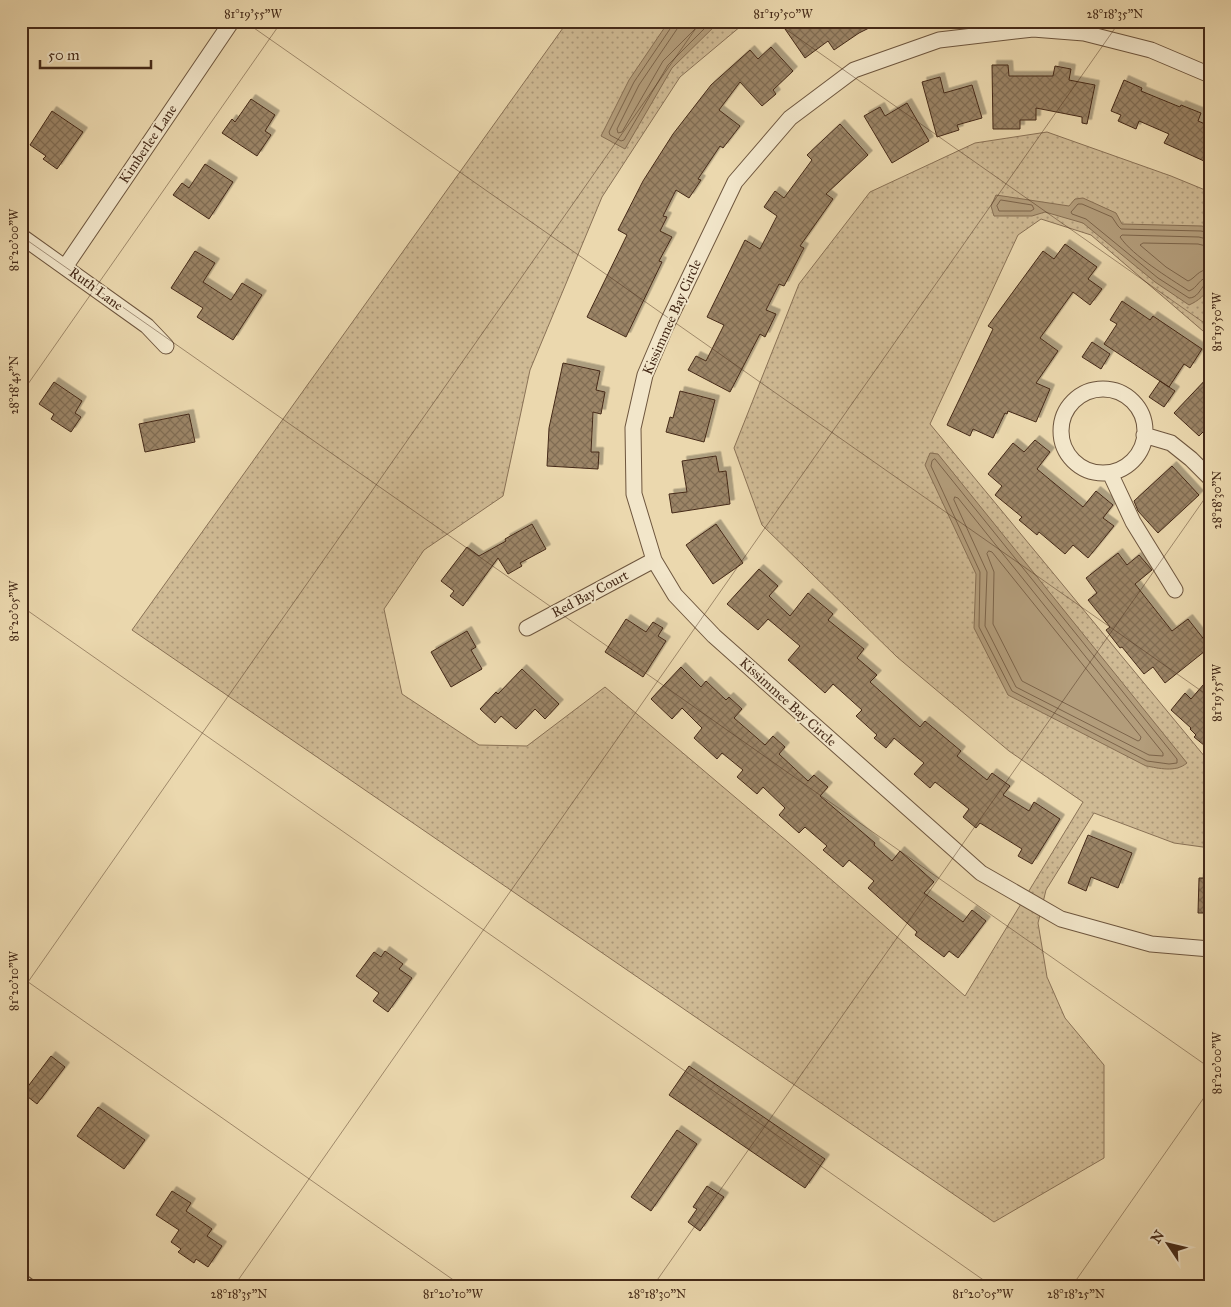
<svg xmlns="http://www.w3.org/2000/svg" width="1231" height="1307" viewBox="0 0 1231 1307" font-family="'IM FELL Great Primer',serif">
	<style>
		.grass { fill: url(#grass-dots); stroke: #8a7256 }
		.water { fill: #b39d7b; stroke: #876f53 }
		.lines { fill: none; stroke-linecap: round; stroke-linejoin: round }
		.shore { stroke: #7c644a; stroke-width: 1 }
		.building { fill: url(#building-cross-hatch); stroke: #452a18; filter: url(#shadow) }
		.minor-casing { stroke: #6e563e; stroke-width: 17 }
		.minor { stroke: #f2e6ca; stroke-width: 15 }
		.ticks { fill: none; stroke: #452a18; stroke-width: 1; stroke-opacity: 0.45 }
		.labels { text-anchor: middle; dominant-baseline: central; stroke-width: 4; stroke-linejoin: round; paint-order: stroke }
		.street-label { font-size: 14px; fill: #452a18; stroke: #f2e6ca }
		.neatline { fill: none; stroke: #452a18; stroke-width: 2 }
		.ticks-label { font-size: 12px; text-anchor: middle; fill: #452a18 }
	</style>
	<defs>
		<pattern id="grass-dots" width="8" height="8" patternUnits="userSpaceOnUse" patternTransform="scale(1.25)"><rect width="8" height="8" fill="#cfba94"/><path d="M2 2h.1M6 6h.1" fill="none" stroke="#aa9778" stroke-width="1.8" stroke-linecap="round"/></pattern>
		<pattern id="building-cross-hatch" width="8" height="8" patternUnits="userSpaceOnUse" patternTransform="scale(1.25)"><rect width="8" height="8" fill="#9b8466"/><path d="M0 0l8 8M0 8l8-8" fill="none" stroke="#806c53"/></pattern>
		<filter id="shadow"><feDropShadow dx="4.5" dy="-4.5" stdDeviation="0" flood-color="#0004"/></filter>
	</defs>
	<rect width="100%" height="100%" fill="#ebd8ae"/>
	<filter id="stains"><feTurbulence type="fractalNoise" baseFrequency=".004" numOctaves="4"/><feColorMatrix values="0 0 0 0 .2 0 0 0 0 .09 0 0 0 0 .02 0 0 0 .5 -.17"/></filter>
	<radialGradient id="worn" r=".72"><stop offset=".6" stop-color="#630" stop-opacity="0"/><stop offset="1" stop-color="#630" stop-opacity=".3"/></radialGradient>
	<!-- grass -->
	<path class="grass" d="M568 21H747L680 77 602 197 530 370 503 496 424 550 384 609 402 694 479 745 527 746 605 687 788 842 965 996 1083 802 1009 751 897 657 762 525 734 448 799 284 870 192 975 143 1047 132 1171 176 1210 192V337L1091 235 1041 219 1018 235 930 424 1210 763V848L1174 843 1094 813 1046 890 1038 923 1047 977 1065 1018 1104 1065V1158L994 1222 132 630Z"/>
	<!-- water -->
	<path class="water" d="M669 21H720L672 68 625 149 601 136 629 80Z
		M996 195 1069 206 1075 199 1083 198 1116 213 1122 224 1202 226 1210 229C1210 241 1212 277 1209 286 1206 295 1198 301 1189 305L1155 282 1083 223 1045 212 1032 216H994L991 206Z
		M930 453 938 454 1187 763C1175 773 1159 768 1146 766L1008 695 974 628 976 574 925 465Z"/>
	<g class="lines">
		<!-- shore -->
		<path class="shore" d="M673 21 672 26 634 82 609 132 610 135 621 141 624 140 668 65 712 21
			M679 21 677 29 639 85 617 129 618 133 622 132 663 61 703 21
			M1001 200 1032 205 1034 209 1031 211H999L997 206Z
			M1210 233 1201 231 1121 229 1118 226 1112 217 1082 204H1078L1071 212 1072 214 1086 219 1158 278 1189 298C1197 298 1200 290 1205 284L1210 283
			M1210 240 1199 237 1122 235 1120 237C1133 256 1169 278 1189 291 1198 288 1199 277 1210 277
			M1210 247 1198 244 1143 243 1140 245 1166 267 1188 281C1196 278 1197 270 1210 269
			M935 459 1177 759V763L1169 764 1147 761 1012 691 979 627 980 572 931 466 932 461Z
			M955 497 958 498 1163 753V756L1149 755 1016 687 985 626 987 572 954 500Z
			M989 551 992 552 1141 737 1140 740 1138 741 1022 681 993 624 994 572 987 554Z"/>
	</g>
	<!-- building -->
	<path class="building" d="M796 21H883L859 33 834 50 828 41 805 58 785 29Z
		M771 47 793 71 773 90 776 94 762 106 740 82 719 110 740 126 723 148 720 146 698 179 701 180 689 198 676 190 663 216 667 217 660 231 672 237 659 261 662 262 626 337 587 317 627 235 618 230 643 181 673 134 711 85 750 50 758 59Z
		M992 65H1008L1009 76H1053L1055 66 1071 69 1069 80 1095 85 1087 124 1082 123V117L1036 108V120H1020V129H993Z
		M940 77 944 93 972 85 982 118 957 125 959 130 937 137 922 82Z
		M1124 80 1142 88 1141 91 1180 107 1181 105 1201 113 1198 121 1210 126V148L1204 161 1164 143 1169 134 1139 121 1136 129 1118 121 1121 115 1111 111Z
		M251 99 275 115 265 131 271 135 257 156 222 133 232 119 235 122Z
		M907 103 929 141 892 163 864 116 880 107 885 116Z
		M52 111 83 132 57 169 43 159 46 156 30 145Z
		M840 124 868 155 826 194 833 199 800 246 804 248 784 286 779 284 766 310 776 314 765 337 760 334 730 392 688 370 696 356 706 361 724 325 707 317 745 240 760 249 777 216 764 207 775 191 784 198 812 160 807 155Z
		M205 164 233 182 209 219 173 195 182 183 189 188Z
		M1065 244 1097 267 1088 279 1102 289 1090 305 1073 292 1040 338 1058 351 1036 383 1050 389 1036 422 1008 411 1007 414 1005 413 993 438 973 429 970 436 947 425 993 329 988 326 1043 251 1054 259Z
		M195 251 215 263 203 282 231 300 242 283 262 295 233 340 197 317 203 308 171 288Z
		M1122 301 1150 320 1153 316 1202 349 1190 368 1184 364 1169 387 1104 344 1117 324 1110 320Z
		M1092 342 1110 354 1101 369 1082 357Z
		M563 363 600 371 596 390 605 392 601 414 593 412 591 452H599L598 469 547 466 549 428Z
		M1210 375V425L1199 436 1174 413Z
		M1160 381 1175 391 1164 407 1149 397Z
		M54 382 82 401 75 413 81 417 71 432 51 419 54 414 39 404Z
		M680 391 715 400 704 442 666 432 670 417 673 418Z
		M189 414 195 442 145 452 139 424Z
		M1035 440 1050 452 1037 469 1083 507 1096 491 1113 505 1103 518 1114 526 1088 558 1073 545 1065 554 1039 532 1037 535 1019 520 1022 517 995 495 1002 486 988 474 1013 443 1024 452Z
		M716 456 719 472 726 471 730 504 672 513 669 494 687 492 682 461Z
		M1172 466 1199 495 1158 533 1138 511 1134 501Z
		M532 524 546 549 520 563 522 566 508 574 498 558 463 606 450 596 454 591 441 581 467 547 479 556 506 541 505 539Z
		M716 524 743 563 713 584 686 545Z
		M1118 553 1127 565 1139 555 1152 570 1135 584 1172 631 1188 619 1210 647 1165 683 1153 667 1144 674 1122 647 1120 648 1106 630 1110 627 1088 600 1097 593 1086 578Z
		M759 569 778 586 769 596 790 616 808 593 833 614 828 620 864 649 857 658 877 675 870 682 920 727 925 721 961 751 957 756 987 780 992 773 1010 786 1003 795 1029 811 1034 802 1060 819 1032 864 1018 856 1022 849 980 823 976 828 963 817 969 809 935 782 930 788 914 774 924 763 894 738 886 748 874 738 877 735 856 716 862 710 833 684 825 693 788 660 800 646 768 619 758 630 727 604Z
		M626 619 646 632 653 622 663 628 658 636 666 641 643 677 605 652Z
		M467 631 476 647 471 650 482 669 451 687 431 652Z
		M681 667 701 687 706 681 726 700 729 697 742 709 734 718 765 745 773 736 785 747 779 754 808 781 814 775 828 787 820 796 875 843 874 845 892 861 900 851 934 882 924 893 963 922 972 910 986 921 958 958 949 951 944 957 915 935 917 932 868 888 874 881 849 860 843 867 823 850 827 846 805 827 799 833 779 815 785 808 763 787 757 794 737 777 743 770 722 753 717 759 694 738 702 728 682 708 672 719 651 699Z
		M522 669 559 704 545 719 535 709 516 729 501 716 495 723 480 709 496 692 498 694Z
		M1210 677V750L1194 737 1196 735 1190 729 1191 728 1171 710 1185 693 1191 699Z
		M1088 835 1132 853 1118 888 1091 877 1086 891 1068 883Z
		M1199 878H1210V913H1198Z
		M385 951 403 964 399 969 412 978 388 1012 373 1001 379 993 356 976 374 952 381 957Z
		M51 1056 65 1067 37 1104 23 1093Z
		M689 1066 825 1159 805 1188 669 1095Z
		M98 1107 145 1140 124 1169 77 1136Z
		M677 1130 697 1144 651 1211 631 1197Z
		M707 1186 724 1197 700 1231 688 1222 697 1209 693 1207Z
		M172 1191 191 1203 186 1211 212 1229 207 1236 222 1246 208 1267 196 1259 194 1263 178 1252 181 1249 171 1242 179 1230 156 1215Z"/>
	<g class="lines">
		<defs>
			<path id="minor" d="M1210 75 1151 50 1084 33 1033 29 939 40 854 70 790 118 735 182 666 326 645 375 633 428 634 494 654 560 675 595 714 636 981 873 1061 919 1151 944 1210 949
				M21 236 147 326 166 346
				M65 267 232 21
				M1061 431a42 42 0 1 1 84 0a42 42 0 1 1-84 0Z
				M1144 435 1171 443 1191 459 1210 478
				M1110 473 1133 522 1175 590
				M527 628 654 560
				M21 1281 28 1286"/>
		</defs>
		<!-- minor casing -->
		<use href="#minor" class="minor-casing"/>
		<!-- minor -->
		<use href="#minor" class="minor"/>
	</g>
	<!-- ticks -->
	<path class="ticks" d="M244 21 1210 697M774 21 1210 327M21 236 1210 1068M21 394 282 21M21 606 992 1286M21 977 462 1286M21 992 701 21M234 1286 1120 21M653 1286 1210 491M1072 1286 1210 1089"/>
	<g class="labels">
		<!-- street labels -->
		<g class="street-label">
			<text transform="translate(148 144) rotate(-56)">Kimberlee Lane</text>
			<text transform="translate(96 289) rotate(36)">Ruth Lane</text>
			<text transform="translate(672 317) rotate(-66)">Kissimmee Bay Circle</text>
			<text transform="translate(590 594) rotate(-28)">Red Bay Court</text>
			<text transform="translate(788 702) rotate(42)">Kissimmee Bay Circle</text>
		</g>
	</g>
	<!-- margin -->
	<rect width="1231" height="1307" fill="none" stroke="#ebd8ae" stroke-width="55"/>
	<!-- north arrow -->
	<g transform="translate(1168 1244) rotate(305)" stroke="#f2e6ca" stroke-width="4" paint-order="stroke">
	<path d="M0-4L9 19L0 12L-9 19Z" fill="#452a18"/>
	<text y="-8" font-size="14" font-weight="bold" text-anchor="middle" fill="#452a18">N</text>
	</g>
	<!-- scale -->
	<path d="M40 60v8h111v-8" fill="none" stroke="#452a18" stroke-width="2.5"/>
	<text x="48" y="60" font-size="15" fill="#452a18" stroke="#f2e6ca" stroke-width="4" paint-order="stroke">50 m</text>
	<rect x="28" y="28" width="1176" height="1252" class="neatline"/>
	<g class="ticks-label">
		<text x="253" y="18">81°19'55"W</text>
		<text x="783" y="18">81°19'50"W</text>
		<text x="1115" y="18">28°18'35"N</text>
		<text transform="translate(14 240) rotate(-90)" y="4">81°20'00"W</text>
		<text transform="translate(1217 322) rotate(-90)" y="4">81°19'50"W</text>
		<text transform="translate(14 385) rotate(-90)" y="4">28°18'45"N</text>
		<text transform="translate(1217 500) rotate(-90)" y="4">28°18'30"N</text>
		<text transform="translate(14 611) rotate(-90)" y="4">81°20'05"W</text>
		<text transform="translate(1217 693) rotate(-90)" y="4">81°19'55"W</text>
		<text transform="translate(14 981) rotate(-90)" y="4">81°20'10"W</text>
		<text transform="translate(1217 1063) rotate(-90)" y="4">81°20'00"W</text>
		<text x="239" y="1298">28°18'35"N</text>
		<text x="453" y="1298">81°20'10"W</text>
		<text x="657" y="1298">28°18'30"N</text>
		<text x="983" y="1298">81°20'05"W</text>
		<text x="1076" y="1298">28°18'25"N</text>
	</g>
	<rect width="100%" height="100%" filter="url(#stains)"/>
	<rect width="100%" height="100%" fill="url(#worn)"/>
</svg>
